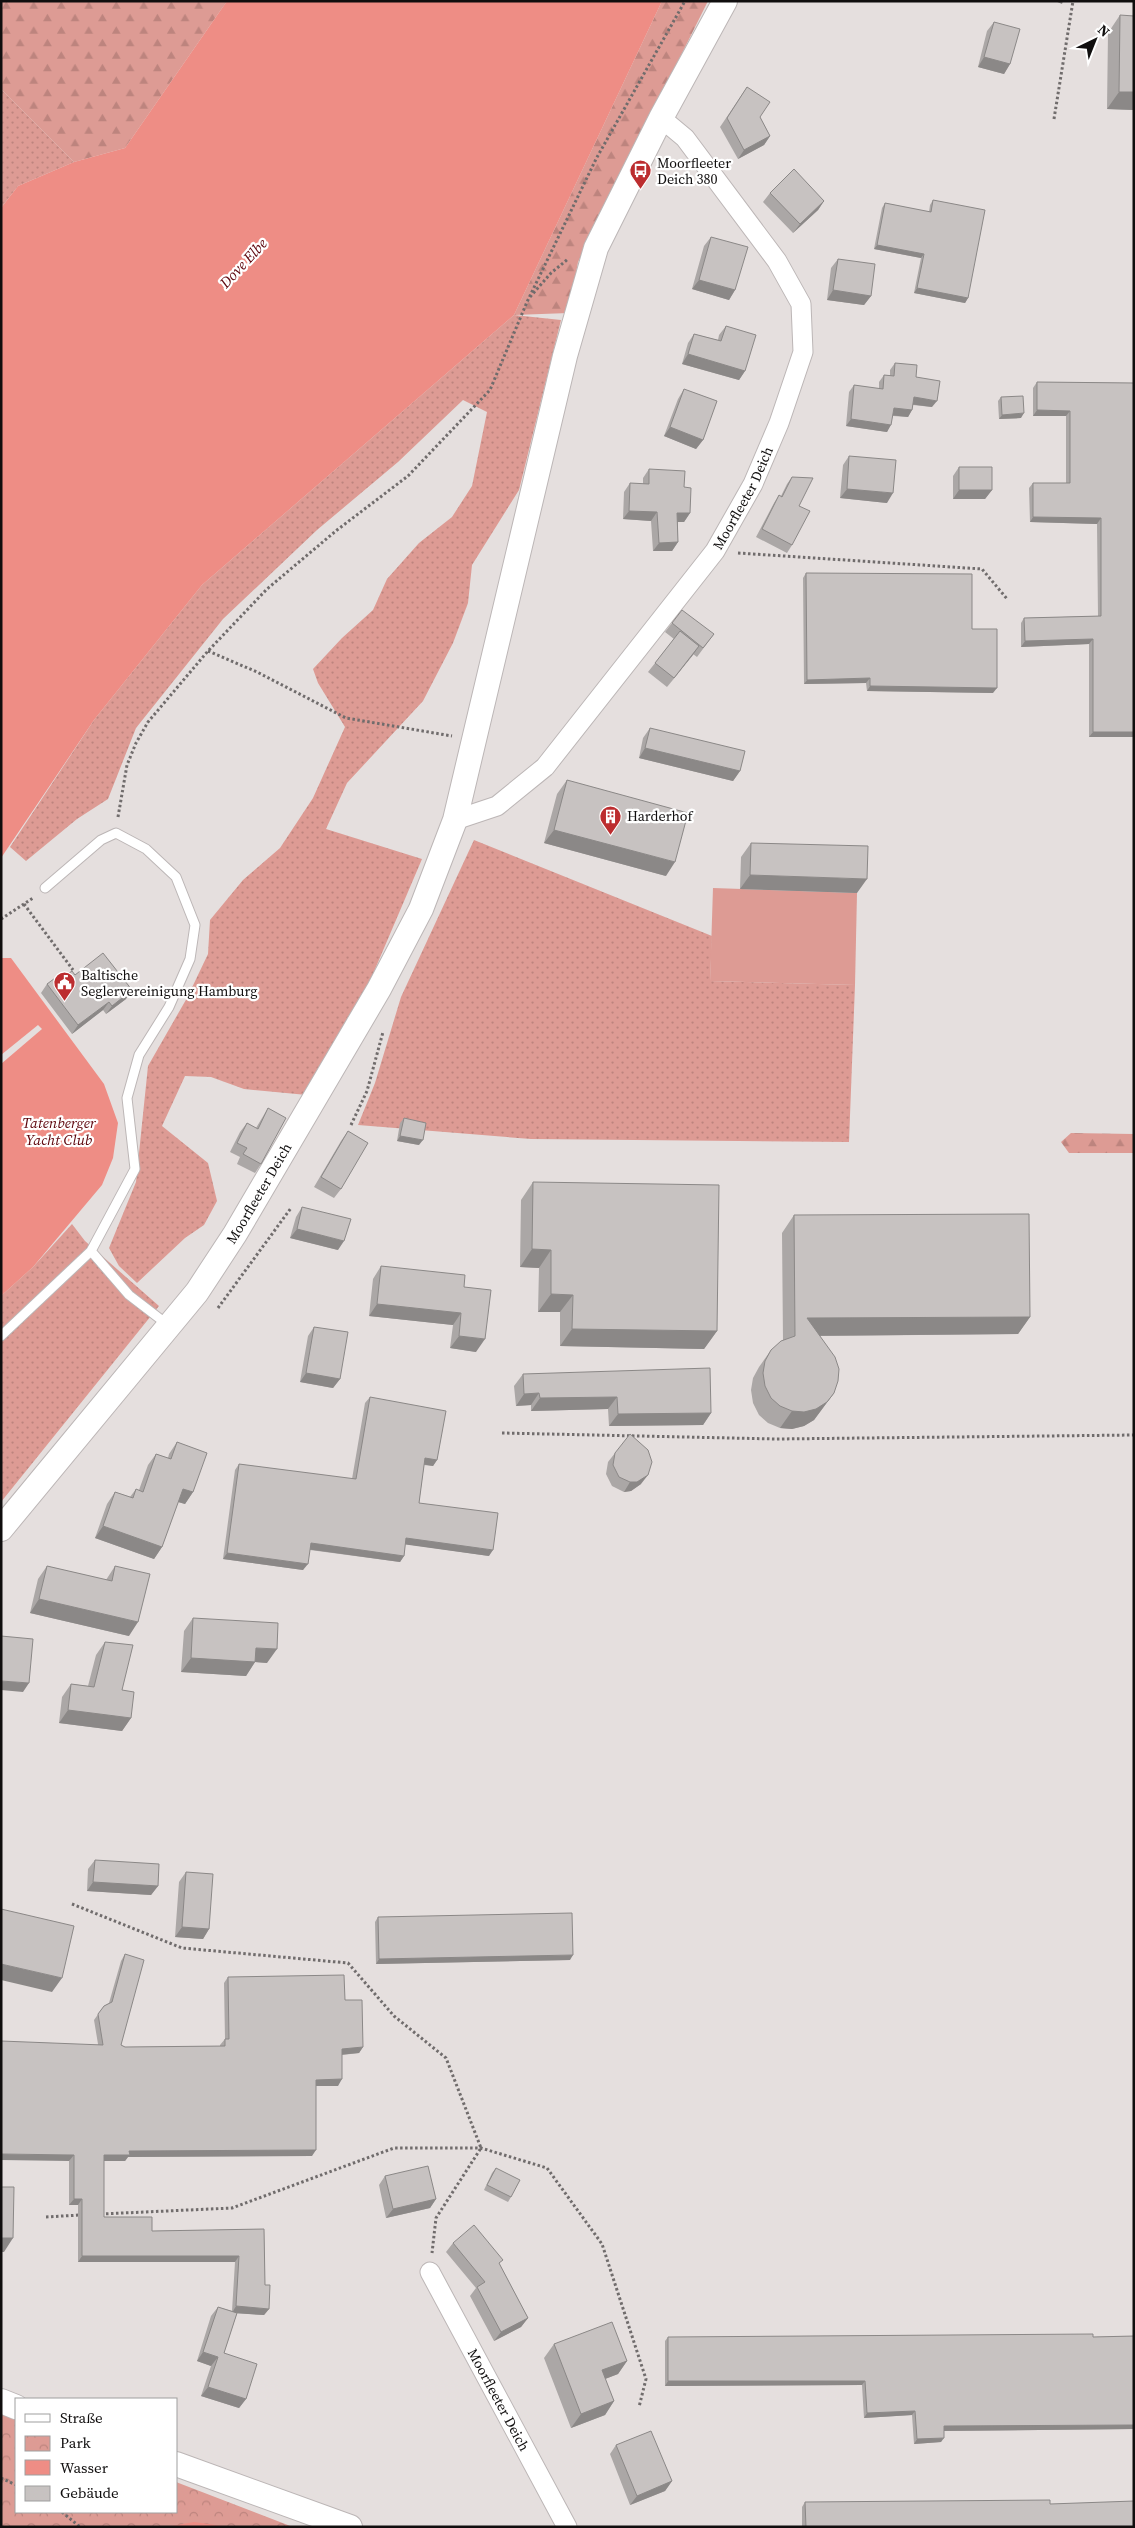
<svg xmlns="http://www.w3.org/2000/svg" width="1135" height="2528" viewBox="0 0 1135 2528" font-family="'Source Serif 4',serif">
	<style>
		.grass { fill: url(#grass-dots) }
		.forest { fill: url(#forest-firs) }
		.park { fill: url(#park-crowns) }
		.pitch { fill: #dd9b94 }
		.water { fill: #ee8d85 }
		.pier { fill: #e5dfde }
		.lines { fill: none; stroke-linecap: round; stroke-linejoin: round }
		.service-casing { stroke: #bcb6b6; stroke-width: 11 }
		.minor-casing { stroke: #bcb6b6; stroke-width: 21 }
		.tertiary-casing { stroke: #bcb6b6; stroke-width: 26 }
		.path { stroke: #706c6c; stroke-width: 3; stroke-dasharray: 2.5 2.5; stroke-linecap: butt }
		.service { stroke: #fff; stroke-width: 9 }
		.minor { stroke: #fff; stroke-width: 19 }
		.tertiary { stroke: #fff; stroke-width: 24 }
		.wall { fill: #aba7a6 }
		.shaded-wall { fill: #8b8887 }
		.building { fill: #c7c2c1; stroke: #8b8887 }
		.labels { text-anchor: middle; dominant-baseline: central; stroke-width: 4.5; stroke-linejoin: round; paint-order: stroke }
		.poi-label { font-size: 14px; fill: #100e0e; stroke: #fff; text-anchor: start }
		.street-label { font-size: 14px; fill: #100e0e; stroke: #fff }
		.water-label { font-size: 15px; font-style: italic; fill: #5d040b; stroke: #fff }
	</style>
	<defs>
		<pattern id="grass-dots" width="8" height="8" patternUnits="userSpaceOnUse" patternTransform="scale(1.25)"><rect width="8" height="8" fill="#dd9b94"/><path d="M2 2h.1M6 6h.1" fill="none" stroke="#bd847e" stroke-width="1.8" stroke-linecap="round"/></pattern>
		<pattern id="forest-firs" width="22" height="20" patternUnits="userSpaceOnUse" patternTransform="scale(1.25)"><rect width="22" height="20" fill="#dd9b94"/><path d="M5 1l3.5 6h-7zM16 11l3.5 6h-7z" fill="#bd847e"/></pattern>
		<pattern id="park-crowns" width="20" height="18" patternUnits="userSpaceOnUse" patternTransform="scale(1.25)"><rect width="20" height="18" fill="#dd9b94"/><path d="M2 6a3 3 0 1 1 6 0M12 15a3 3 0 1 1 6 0" fill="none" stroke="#bd847e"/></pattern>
	</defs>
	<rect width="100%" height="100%" fill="#e5dfde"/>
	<!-- grass -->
	<path class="grass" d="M1 89 74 162 18 186 1 208Z
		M514 315 561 320 519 490 472 565 468 603 453 643 423 701 347 783 326 829 422 859 370 981 307 1095 244 1089 211 1077 185 1076 162 1126 208 1163 217 1201 204 1225 185 1238 137 1283 119 1266 109 1248 136 1182 148 1066 187 998 208 954 210 920 243 880 280 848 313 798 345 727 318 683 313 669 342 638 373 610 387 579 419 543 452 517 472 486 487 412 463 400 398 462 317 530 223 619 136 728 108 799 77 819 26 861 10 847 94 720 202 585Z
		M474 840 712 936 710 981 855 985 849 1142 531 1139 358 1125 375 1083 401 997Z
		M72 1224 85 1241 159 1306 1 1502V1296L33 1267Z"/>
	<!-- forest -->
	<path class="forest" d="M1 1H227L125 148 74 162 1 89Z
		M662 1H708L578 262 569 313 514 315Z
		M1071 1133 1134 1134V1153H1069L1061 1142Z"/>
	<!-- park -->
	<path class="park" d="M1 2414 16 2420V2512H176V2482L293 2527H1Z"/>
	<!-- pitch -->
	<path class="pitch" d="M713 888 857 893 855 985 710 981Z"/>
	<!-- water -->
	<path class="water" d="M227 1H662L514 315 202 585 94 720 1 858V208L18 186 74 162 125 148Z
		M1 958H11L104 1084 118 1123 113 1158 102 1185 33 1267 1 1296Z
		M194 2522 230 2527H166Z"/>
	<!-- pier -->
	<path class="pier" d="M38 1025 42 1029 1 1064V1055Z"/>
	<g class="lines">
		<defs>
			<path id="service" d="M91 1251 129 1295 168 1325
				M1 1336 91 1251 135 1169 127 1098 139 1055 169 1007 190 959 195 925 176 877 146 849 116 833 101 840 45 888"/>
			<g id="minor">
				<path id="s1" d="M455 820 497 806 545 767 715 551 753 484 779 423 803 352 801 304 777 261 685 138 661 118"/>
				<path id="s2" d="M430 2272 567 2527"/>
			</g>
			<g id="tertiary">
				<path id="s3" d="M1 1529 197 1292 235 1234 379 989 421 909 455 820 565 356 596 248 661 118 725 1"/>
				<path d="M1 2401 16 2407"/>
				<path d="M176 2464 350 2527"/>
			</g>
		</defs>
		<!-- service casing -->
		<use href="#service" class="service-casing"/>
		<!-- minor casing -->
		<use href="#minor" class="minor-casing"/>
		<!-- tertiary casing -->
		<use href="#tertiary" class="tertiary-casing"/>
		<!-- path -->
		<path class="path" d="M1054 119 1073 1
			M530 297 551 273 568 259
			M738 553 982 569 1008 600
			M208 651 257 672 346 718 452 736
			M118 817 127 765 136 743 148 722 208 651 267 589 337 530 408 476 490 390 527 302 596 159 685 1
			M24 904 73 970
			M1 919 33 898
			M351 1125 367 1091 383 1032
			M218 1308 291 1208
			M502 1433 776 1439 1134 1435
			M72 1904 182 1948 348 1963 394 2016 446 2058 481 2148 436 2218 432 2253
			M101 2214 232 2208 394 2148H481L547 2168 602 2244 646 2379 639 2407
			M46 2217 80 2215
			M1 2478 16 2485
			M62 2512 80 2527"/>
		<!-- service -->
		<use href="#service" class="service"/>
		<!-- minor -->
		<use href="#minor" class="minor"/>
		<!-- tertiary -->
		<use href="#tertiary" class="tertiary"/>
	</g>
	<!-- wall -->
	<path class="wall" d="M1120 15 1134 110 1107 109 1108 33Z
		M994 22 1010 64 1004 74 978 67 987 31Z
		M747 87 760 117 770 136 764 145 738 159 720 127Z
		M770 193 824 201 818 210 793 233 763 202Z
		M933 200 968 298 965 303 914 293 921 258 874 249 882 208 885 203 929 212 930 205Z
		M711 237 735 290 729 300 692 289 704 246Z
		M838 259 871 296 864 305 827 300 831 268Z
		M726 326 745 371 739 380 682 364 688 343 694 334 718 340 719 335Z
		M895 363 916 377 932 407 913 405 912 410 908 417 893 416 887 432 846 426 849 392 854 385 879 389V382L884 375 890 376V370Z
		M1037 382 1134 383V737H1089V644L1021 647V623L1024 618 1098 616 1097 524 1030 522 1029 488 1033 483H1066V416H1033V388Z
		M684 389 703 440 696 449 664 436 678 399Z
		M1001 397 1021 418 999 419 998 401Z
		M849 456 887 503 840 498 843 465Z
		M959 467 992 490 985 499H953V476Z
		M649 469 684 487 690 513 684 522H678V542L672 551H653L651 521 623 519 624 492 630 483 643 484V478Z
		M792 477 799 506 792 545 787 553 756 537 774 503 779 495 781 496 787 484Z
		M806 573 972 629 993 693 867 691 866 683 804 684 803 578Z
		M672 623 714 634 697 657 693 654 667 687 648 672 674 639 665 632Z
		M650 728 740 771 733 781 639 758 643 738Z
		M567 780 666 876 544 843 557 794Z
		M751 843 857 893 740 889 741 857Z
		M75 975 126 999 106 1014 103 1010 72 1034 41 993 47 984 65 976Z
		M268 1108 261 1164 255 1173 237 1164 240 1157 230 1152 240 1132 247 1123 256 1128Z
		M404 1118 419 1145 397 1141 400 1123Z
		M348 1131 341 1189 334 1198 314 1187 341 1141Z
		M533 1182 717 1331 704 1349 560 1346V1312H538L539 1268 520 1267 521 1200Z
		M302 1207 338 1250 290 1238 296 1217Z
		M794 1215 1030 1317 1018 1334 820 1336 834 1393 814 1420 804 1426 792 1429 780 1428 768 1423 759 1415 753 1403 751 1390 753 1378 759 1367 771 1350 783 1341 782 1233Z
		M381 1266 464 1287 476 1352 450 1348 453 1325 369 1316 373 1279Z
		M314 1327 340 1379 333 1388 300 1382 308 1336Z
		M523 1374 711 1413 703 1425 609 1426 608 1409 531 1411V1405L516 1406 514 1386Z
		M370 1397 437 1460 433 1466 424 1465 419 1503 489 1556 405 1544 404 1556 400 1562 310 1550 303 1570 223 1559 235 1470 239 1464 352 1479 365 1403Z
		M177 1442 193 1492 185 1504 178 1502 162 1547 154 1559 95 1538 107 1504 115 1492 130 1497 136 1489 139 1490 148 1465 156 1454 168 1458 169 1454Z
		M615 1453 641 1484 631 1491 624 1492 612 1486 606 1474 608 1462Z
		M47 1566 106 1580 115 1566 129 1636 30 1613 38 1579Z
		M193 1618 267 1663 255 1662 246 1676 181 1672 184 1631Z
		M105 1642 131 1718 122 1731 59 1723 62 1697 71 1684 88 1686 96 1655Z
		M95 1860 158 1886 151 1895 87 1891 88 1869Z
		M186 1872 209 1929 203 1939 175 1937 179 1882Z
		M378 1917 570 1960 376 1964 375 1922Z
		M125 1954 121 2045 125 2047 220 2046V2045L225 2039 224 1983 228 1977 345 2000 363 2047 359 2053 342 2055 338 2086H316L312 2156 128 2157 125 2161H104V2217L152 2231 264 2229 265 2285 269 2309 264 2315 237 2313 224 2353 246 2399 239 2408 201 2396 211 2366 197 2361 211 2316 218 2307 232 2311 235 2262H78V2205H69V2161L98 2044 94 2020 104 2006 109 2003 121 1961Z
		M496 2168 511 2197 508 2202 484 2190 492 2173Z
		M385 2176 436 2199 430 2208 386 2218 379 2185Z
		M453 2243 500 2265 528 2318 521 2327 494 2341 470 2296 476 2288 446 2252Z
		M1134 2336V2429L944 2431 941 2442 914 2444 912 2415 864 2418 862 2385 665 2386V2341L668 2337H1093Z
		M554 2344 627 2361 618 2374 605 2379 614 2401 605 2415 571 2428 544 2358Z
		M616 2445 672 2481 665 2491 630 2505 610 2454Z
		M805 2502 1050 2504 1134 2527H802V2507Z"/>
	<!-- shaded-wall -->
	<path class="shaded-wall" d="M1055 1H1063L1062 4Z
		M984 57 1010 64 1004 74 978 67Z
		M1119 92H1134V110L1107 109Z
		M770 136 764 145 738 159 744 150Z
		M824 201 818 210 793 233 800 224Z
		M877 245 924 254 921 258 874 249Z
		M699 280 735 290 729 300 692 289Z
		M917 288 968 298 965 303 914 293Z
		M833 290 871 296 864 305 827 300Z
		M688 354 745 371 739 380 682 364Z
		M914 397 937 401 932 407 909 404Z
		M894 408 912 410 908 417 889 415Z
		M1037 410 1070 411 1066 416H1033Z
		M1024 413 1021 418 999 419 1002 415Z
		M851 419 891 425 887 432 846 426Z
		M670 427 703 440 696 449 664 436Z
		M847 489 893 493 887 503 840 498Z
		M959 490H992L985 499H953Z
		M629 511 657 512 651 521 623 519Z
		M677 513H690L684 522H671Z
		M1033 517 1101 518 1097 524 1030 522Z
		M678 542 672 551H653L659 543Z
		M1093 639 1089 644 1021 647 1025 641Z
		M699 646 693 655 667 687 674 678Z
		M870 678 866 683 804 684 807 680Z
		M870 686 997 688 993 693 867 691Z
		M1093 732H1134V737H1089Z
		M645 748 740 771 733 781 639 758Z
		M554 830 675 862 666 876 544 843Z
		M750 875 867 879 857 893 740 889Z
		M132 990 126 999 106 1014 112 1006Z
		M109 1002 103 1010 72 1034 78 1025Z
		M400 1136 423 1140 419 1145 397 1141Z
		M297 1229 344 1241 338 1250 290 1238Z
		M532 1249 551 1250 539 1268 520 1267Z
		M551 1294 573 1295 560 1312H538Z
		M377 1304 461 1313 453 1325 369 1316Z
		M1030 1317 1018 1334 795 1336 807 1318Z
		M572 1329 717 1331 704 1349 560 1346Z
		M459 1336 485 1339 476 1352 450 1348Z
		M306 1373 340 1379 333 1388 300 1382Z
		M539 1393 531 1405 516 1406 524 1394Z
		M834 1393 814 1420 804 1426 792 1429 780 1428 792 1411Z
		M617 1397 608 1409 531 1411 540 1398Z
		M711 1413 703 1425 609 1426 618 1414Z
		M425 1458 437 1460 433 1466 421 1464Z
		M648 1475 641 1484 631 1491 624 1492 630 1482Z
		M183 1489 193 1492 185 1504 175 1501Z
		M103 1526 162 1547 154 1559 95 1538Z
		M406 1538 493 1550 489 1556 402 1544Z
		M311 1543 404 1556 400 1562 306 1549Z
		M227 1553 308 1564 303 1570 223 1559Z
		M39 1599 138 1622 129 1636 30 1613Z
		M256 1648 277 1649 267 1663 255 1662 246 1676 181 1672 191 1658Z
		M1 1681 29 1683 23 1692 1 1690Z
		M68 1710 131 1718 122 1731 59 1723Z
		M93 1882 158 1886 151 1895 87 1891Z
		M182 1927 209 1929 203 1939 175 1937Z
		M573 1955 570 1960 376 1964 379 1959Z
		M1 1964 62 1978 52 1992 1 1980Z
		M363 2047 359 2053 338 2055 342 2049Z
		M342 2079 338 2086H311L316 2080Z
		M316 2150 312 2156 128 2157 125 2161H100L104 2155 129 2151Z
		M1 2154 74 2155 69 2161 1 2160Z
		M74 2199H82L78 2205H69Z
		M436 2199 430 2208 386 2218 393 2209Z
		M1 2238H13L4 2252H1Z
		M82 2256H239L235 2262H78Z
		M236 2306 269 2309 264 2315 232 2313Z
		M528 2318 521 2327 494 2341 501 2332Z
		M203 2352 218 2357 211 2366 197 2361Z
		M627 2361 618 2374 592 2384 602 2370Z
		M668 2381H865L862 2385 665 2386Z
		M208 2387 246 2399 239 2408 201 2396Z
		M614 2401 605 2415 571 2428 581 2414Z
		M915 2411 912 2415 864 2418 867 2413Z
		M1134 2425V2429L940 2431 944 2426Z
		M944 2438 941 2442 914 2444 917 2439Z
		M672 2481 665 2491 630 2505 637 2496Z"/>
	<!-- building -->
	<path class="building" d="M1120 15 1134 16V92H1119Z
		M994 22 1020 29 1010 64 984 57Z
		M747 87 770 102 760 117 770 136 744 150 727 118Z
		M794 169 824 201 800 224 770 193Z
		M933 200 985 210 968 298 917 288 924 254 877 245 885 203 931 212Z
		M711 237 748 247 735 290 699 280Z
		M838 259 875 264 871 296 833 290Z
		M726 326 756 335 745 371 688 354 694 334 721 341Z
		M895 363 917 365 916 377 940 381 937 401 914 397 912 410 894 408 891 425 851 419 854 385 883 389 884 375 894 376Z
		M1037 382 1134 383V732H1093V639L1025 641 1024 618 1101 616V518L1033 517V483H1070V411L1037 410Z
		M684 389 717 401 703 440 670 427Z
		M1023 396 1024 413 1002 415 1001 397Z
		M849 456 896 460 893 493 847 489Z
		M959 467H992V490H959Z
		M649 469 685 471 684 487 691 488 690 513H677L678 542 659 543 657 512 629 511 630 483 649 484Z
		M792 477 813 478 799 506 810 511 792 545 762 529 779 495 782 497Z
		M806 573 972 574V629H997V688L870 686V678L807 680Z
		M682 610 714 634 703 648 672 623Z
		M680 631 699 646 674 678 655 663Z
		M650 728 745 751 740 771 645 748Z
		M567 780 688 813 675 862 554 830Z
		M751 843 868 846 867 879 750 875Z
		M103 953 132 990 112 1006 109 1002 78 1025 47 984 62 973 65 976 72 971 75 975Z
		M268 1108 286 1118 261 1164 243 1154 247 1148 237 1143 247 1123 258 1129Z
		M404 1118 426 1123 423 1140 400 1136Z
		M348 1131 368 1143 341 1189 321 1177Z
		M533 1182 719 1185 717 1331 572 1329 573 1295 551 1294V1250L532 1249Z
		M302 1207 351 1219 344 1241 297 1229Z
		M1029 1214 1030 1317 807 1318 835 1357 839 1369 838 1381 834 1393 827 1402 816 1409 804 1412 792 1411 780 1406 771 1398 765 1386 763 1373 765 1361 771 1350 781 1341 795 1336 794 1215Z
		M381 1266 465 1275 464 1287 491 1290 485 1339 459 1336 461 1313 377 1304Z
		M314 1327 348 1332 340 1379 306 1373Z
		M710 1368 711 1413 618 1414 617 1397 540 1398 539 1393 524 1394 523 1374Z
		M370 1397 446 1411 437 1460 425 1458 419 1503 498 1513 493 1550 406 1538 404 1556 311 1543 308 1564 227 1553 239 1464 356 1479Z
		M630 1434 648 1450 652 1462 648 1475 637 1482H630L619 1477 613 1465 615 1453Z
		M177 1442 207 1453 193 1492 183 1489 162 1547 103 1526 115 1492 133 1498 136 1489 143 1492 156 1454 171 1459Z
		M47 1566 112 1581 115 1566 150 1574 138 1622 39 1599Z
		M193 1618 278 1623 277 1649 256 1648 255 1662 191 1658Z
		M1 1636 33 1639 29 1683 1 1681Z
		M105 1642 133 1645 122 1690 134 1692 131 1718 68 1710 71 1684 94 1687Z
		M95 1860 159 1864 158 1886 93 1882Z
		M186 1872 213 1874 209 1929 182 1927Z
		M1 1909 74 1926 62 1978 1 1964Z
		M572 1913 573 1955 379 1959 378 1917Z
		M125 1954 144 1960 121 2045 125 2047 225 2046V2039H229L228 1977 344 1975 345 2000H362L363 2047 342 2049V2079L316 2080V2150L129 2151 130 2155H104V2217H152V2231L264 2229 265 2285H270L269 2309 236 2306 239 2256H82V2199H74V2155L1 2154V2041L103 2045 98 2014 104 2006 112 2002Z
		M428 2166 436 2199 393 2209 385 2176Z
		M496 2168 520 2180 511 2197 487 2185Z
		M1 2187H14L13 2238H1Z
		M474 2225 503 2260 499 2263 528 2318 501 2332 477 2287 485 2282 453 2243Z
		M218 2307 237 2313 224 2353 257 2364 246 2399 208 2387 218 2357 203 2352Z
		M612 2322 627 2361 602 2370 614 2401 581 2414 554 2344Z
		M1093 2334V2337L1134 2336V2425L944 2426V2438L917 2439 915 2411 867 2413 865 2381H668V2337Z
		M651 2431 672 2481 637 2496 616 2445Z
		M1050 2500V2504L1134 2501V2527H806L805 2502Z"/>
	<!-- icons -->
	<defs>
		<symbol id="bus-pin" viewBox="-11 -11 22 30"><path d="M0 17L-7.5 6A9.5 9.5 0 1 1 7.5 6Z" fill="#bc2d2f" stroke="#fff"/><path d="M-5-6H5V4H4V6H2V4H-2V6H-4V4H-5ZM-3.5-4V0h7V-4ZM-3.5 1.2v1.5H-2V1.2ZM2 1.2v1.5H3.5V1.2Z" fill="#fff"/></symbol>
		<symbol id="building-pin" viewBox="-11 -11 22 30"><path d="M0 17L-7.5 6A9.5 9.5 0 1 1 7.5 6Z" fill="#bc2d2f" stroke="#fff"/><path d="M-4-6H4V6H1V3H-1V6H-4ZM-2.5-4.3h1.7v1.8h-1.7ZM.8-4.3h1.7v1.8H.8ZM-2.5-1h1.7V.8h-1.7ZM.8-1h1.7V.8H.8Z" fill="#fff"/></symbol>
		<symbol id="civic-pin" viewBox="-11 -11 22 30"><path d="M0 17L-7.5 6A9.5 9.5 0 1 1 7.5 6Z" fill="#bc2d2f" stroke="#fff"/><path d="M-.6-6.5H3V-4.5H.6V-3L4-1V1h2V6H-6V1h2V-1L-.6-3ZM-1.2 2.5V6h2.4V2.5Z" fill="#fff"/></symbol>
	</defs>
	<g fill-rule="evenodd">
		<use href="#bus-pin" x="628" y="158" width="25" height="34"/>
		<use href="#building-pin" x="598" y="804" width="25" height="34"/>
		<use href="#civic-pin" x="52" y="970" width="25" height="34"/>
	</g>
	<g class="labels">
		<!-- poi labels -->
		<g class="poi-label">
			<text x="657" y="163">Moorfleeter<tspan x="657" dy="16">Deich 380</tspan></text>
			<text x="627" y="816">Harderhof</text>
			<text x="81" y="975">Baltische<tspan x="81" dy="16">Seglervereinigung Hamburg</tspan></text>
		</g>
		<!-- street labels -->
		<g class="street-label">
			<text stroke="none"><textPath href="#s1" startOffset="441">Moorfleeter Deich</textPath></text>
			<text stroke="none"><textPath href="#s3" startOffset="424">Moorfleeter Deich</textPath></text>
			<text stroke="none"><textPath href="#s2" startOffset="145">Moorfleeter Deich</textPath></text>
		</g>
		<!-- water labels -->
		<g class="water-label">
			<text transform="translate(243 263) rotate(-47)">Dove Elbe</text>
			<text x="59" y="1122">Tatenberger<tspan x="59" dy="17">Yacht Club</tspan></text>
		</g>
	</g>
	<!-- border -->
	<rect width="1135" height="2528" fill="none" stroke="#100e0e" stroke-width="5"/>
	<!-- legend -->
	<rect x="15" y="2398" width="162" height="115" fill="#ffffff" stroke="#9f9f9f"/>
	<rect x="25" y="2414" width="25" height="8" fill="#ffffff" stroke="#9f9f9f"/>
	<text x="60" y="2423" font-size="15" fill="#100e0e">Straße</text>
	<rect x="25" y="2436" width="25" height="15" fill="url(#park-crowns)" stroke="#9f9f9f"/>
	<text x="60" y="2448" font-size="15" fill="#100e0e">Park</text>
	<rect x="25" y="2460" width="25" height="15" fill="#ee8d85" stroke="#9f9f9f"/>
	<text x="60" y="2473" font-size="15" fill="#100e0e">Wasser</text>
	<rect x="25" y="2486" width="25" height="15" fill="#c7c2c1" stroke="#9f9f9f"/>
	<text x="60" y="2498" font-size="15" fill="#100e0e">Gebäude</text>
	<!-- north arrow -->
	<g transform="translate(1095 40) rotate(43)" stroke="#ffffff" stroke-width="4" paint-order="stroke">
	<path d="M0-4L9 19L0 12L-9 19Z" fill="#100e0e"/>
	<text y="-8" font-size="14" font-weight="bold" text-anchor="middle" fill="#100e0e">N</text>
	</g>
</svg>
